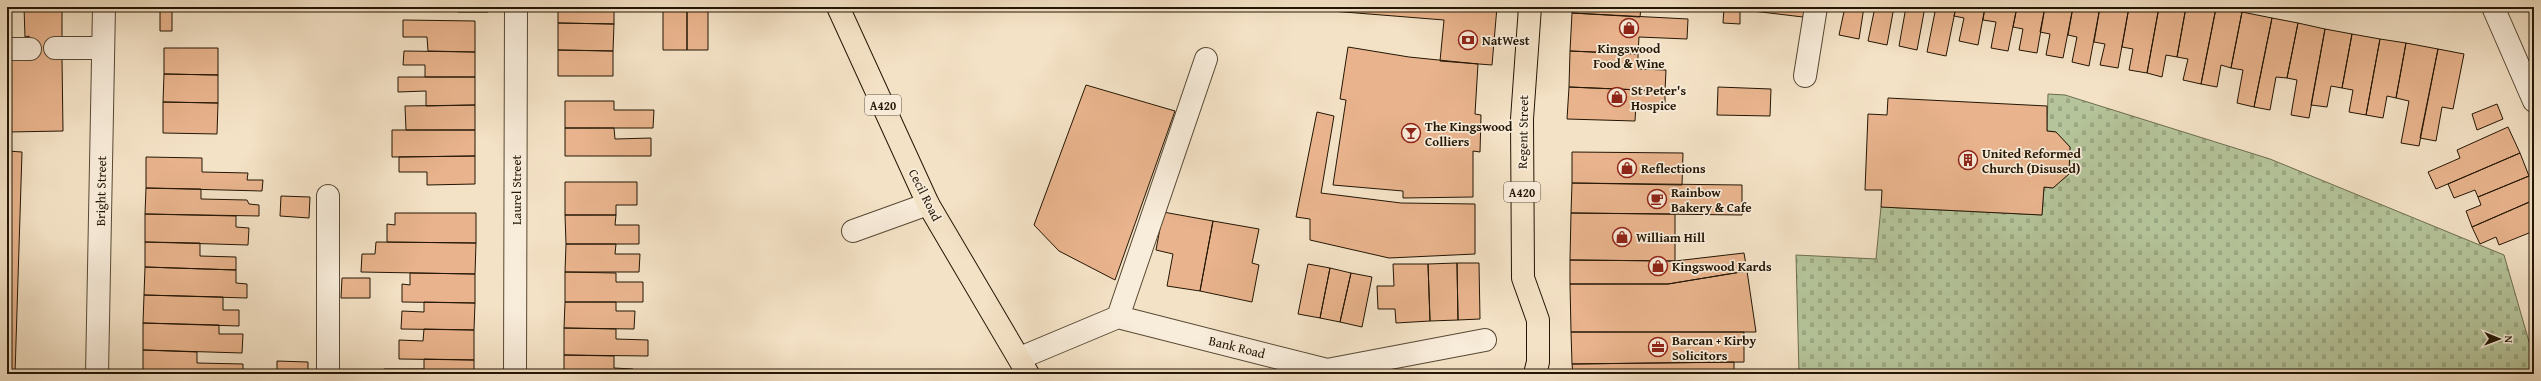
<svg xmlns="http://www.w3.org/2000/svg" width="2541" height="381" viewBox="0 0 2541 381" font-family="'Gentium Book Plus',serif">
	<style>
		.cemetery { fill: url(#cemetery-stones); stroke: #6c6d4f }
		.building { fill: #e9b48d; stroke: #231604 }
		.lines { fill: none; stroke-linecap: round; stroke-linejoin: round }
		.minor-casing { stroke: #574934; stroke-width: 24 }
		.major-casing { stroke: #231604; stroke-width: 24 }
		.minor { stroke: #f8ecda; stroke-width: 22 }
		.major { stroke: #f4e2c6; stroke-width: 22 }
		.labels { text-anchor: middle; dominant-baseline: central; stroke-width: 3.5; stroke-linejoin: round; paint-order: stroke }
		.shield { fill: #f8ecda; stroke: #635644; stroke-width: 1 }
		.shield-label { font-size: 12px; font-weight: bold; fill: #231604 }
		.poi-label { font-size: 13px; font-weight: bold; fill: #231604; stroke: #f8ecda; text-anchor: start }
		.street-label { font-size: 13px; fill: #231604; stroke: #f8ecda }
	</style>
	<defs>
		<pattern id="cemetery-stones" width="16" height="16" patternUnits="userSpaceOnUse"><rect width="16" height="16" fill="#b5c49a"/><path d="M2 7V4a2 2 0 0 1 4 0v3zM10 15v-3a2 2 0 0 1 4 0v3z" fill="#9ba883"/></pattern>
	</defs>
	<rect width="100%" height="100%" fill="#f4e2c6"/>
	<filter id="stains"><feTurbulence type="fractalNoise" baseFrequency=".005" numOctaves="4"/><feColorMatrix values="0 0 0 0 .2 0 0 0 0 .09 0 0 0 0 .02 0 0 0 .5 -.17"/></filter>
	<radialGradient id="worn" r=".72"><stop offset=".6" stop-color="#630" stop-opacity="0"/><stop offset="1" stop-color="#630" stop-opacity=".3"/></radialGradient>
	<!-- cemetery -->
	<path class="cemetery" d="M2048 94 2065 95 2270 159 2504 255 2534 359V374H1799L1796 255 1876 259 1881 207 2042 215 2044 187 2053 188 2069 174 2070 147 2056 132 2047 131Z"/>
	<!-- building -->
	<path class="building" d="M24 7H62V37L55 48V59H62L63 131 8 132 7 56 30 49 29 36 25 37Z
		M160 7H172V31H160Z
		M458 7H488V12H458Z
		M558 7H614V24L558 23Z
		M663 7H687V50H663Z
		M687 7H708V50H687Z
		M976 7H1023V9Z
		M1319 7H1497L1492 65 1440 61 1444 20 1319 10Z
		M1572 7H1641L1640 17 1572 13Z
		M1724 7H1740V24L1723 23Z
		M1744 7H1805L1803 17 1744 10Z
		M1845 7H1864L1859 39 1839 35Z
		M1875 7H1894L1887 45 1868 41Z
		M1906 7H1925L1917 50 1899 46Z
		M1925 7H1956L1946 56 1927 52 1935 12 1925 10Z
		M1956 7H1985L1978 45 1959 41 1964 18 1954 16Z
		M1985 7H2017L2008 51 1991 48 1996 22 1983 20Z
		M2017 7H2045L2037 53 2019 50 2023 29 2013 27Z
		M2045 7H2073L2063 58 2046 55 2050 34 2040 32Z
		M2073 7H2100L2089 66 2072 62 2077 37 2068 35Z
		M2100 7H2129L2118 68 2100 65 2105 44 2094 42Z
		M2129 7H2159L2147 73 2129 70 2133 49 2122 47Z
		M2159 7H2186L2177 57 2166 55 2162 77 2147 73Z
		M2186 7 2216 8 2201 84 2183 80 2188 59 2177 57Z
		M2216 8 2242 12 2231 68 2221 65 2217 87 2201 84Z
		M2242 12 2272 18 2254 107 2237 103 2243 70 2231 68Z
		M1572 13 1688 19 1687 39 1639 37 1638 54 1570 51Z
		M2272 18 2298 23 2287 78 2276 77 2270 110 2254 107Z
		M403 20 475 21V52L428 51 427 37H403Z
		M558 23 614 24 613 51 558 50Z
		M2298 23 2325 29 2309 118 2291 115 2297 80 2287 78Z
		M2325 29 2352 34 2342 88 2331 86 2327 107 2311 105Z
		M2352 34 2380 39 2366 115 2349 112 2353 90 2342 88Z
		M2380 39 2406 43 2396 98 2387 96 2383 118 2366 115Z
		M2406 43 2438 49 2419 146 2401 143 2409 101 2396 98Z
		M1348 47 1409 57 1478 64 1475 114 1481 115 1480 152 1473 151V197L1403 198V191L1333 185 1346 100 1340 99Z
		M164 48H218V75L164 74Z
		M2438 49 2464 54 2453 109 2442 107 2436 141 2420 138Z
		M558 50 613 51V76H558Z
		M404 51 475 52V77H425V65H403Z
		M1570 51 1638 54V69L1666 70 1665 91 1569 87Z
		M164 74 218 75V103L163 102Z
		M398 77H475V105L426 106V91L398 92Z
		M1086 85 1175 111 1115 280 1059 251 1034 225Z
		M1569 87 1665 91V106L1636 104 1635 121 1567 119Z
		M1718 87 1771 89 1770 116 1717 115Z
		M1888 98 2047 106V131L2056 132 2070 147 2069 174 2053 188 2044 187 2042 215 1881 207 1882 190H1865L1868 114 1887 115Z
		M565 101H614V110H654L653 128H565Z
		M163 102 218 103 217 134 163 133Z
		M2497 104 2503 119 2477 130 2472 114Z
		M475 105V130H406L405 106Z
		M1317 112 1334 116 1321 193 1401 203 1475 204V254L1389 258 1310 240V219L1296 217Z
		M2508 127 2520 153 2436 189 2428 172 2460 158 2457 150Z
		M565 128H614L615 139 651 138V156H565Z
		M392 130H475V156L392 157Z
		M7 151 22 152 15 374H7Z
		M1572 152 1683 153 1682 185 1572 183Z
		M2520 153 2529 176 2478 197 2475 190 2454 198 2448 184Z
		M475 156V184L427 185V172H399V157Z
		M146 157 202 158V172L248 173 247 180H263L262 191 146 188Z
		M2529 176 2534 187V200L2472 227 2466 211 2481 205 2478 197Z
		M565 182H637V205H616V215H565Z
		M1572 183 1742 185V215L1571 213Z
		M146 188 201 189V199L247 200 249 204 259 205V216L145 214Z
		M281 196 310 197 309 218 280 216Z
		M2534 200V231L2499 245 2496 237 2480 244 2472 227Z
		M1163 212 1213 221 1200 291 1167 286 1173 254 1156 250Z
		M395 213H476V243L387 242V224L395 225Z
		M1571 213 1675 214V261L1570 260Z
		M145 214 236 216V227L249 228 248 245 145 242Z
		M565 215H616L615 225H639V244H566Z
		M1213 221 1259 229 1252 263 1259 265 1252 302 1200 291Z
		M145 242 200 243V256L236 257V270L145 267Z
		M376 242 476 243 475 274 361 272 362 254H375Z
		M566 244H616L615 254H640L639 272H565Z
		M1744 253 1747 271 1668 284H1570V260L1675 261Z
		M1457 263H1479L1480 319 1458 320Z
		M1457 263 1458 320 1430 321 1428 264Z
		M1308 264 1330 268 1320 318 1298 314Z
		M1393 264H1428L1430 321 1396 323 1395 309H1378L1377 286H1394Z
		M145 267 236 270V283L247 284V298L144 295Z
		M1330 268 1351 273 1340 322 1320 318Z
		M1747 271 1756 332H1571L1570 284H1668Z
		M565 272 616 273V282H643V302H565Z
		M410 273 475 274V303L402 302V284L410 285Z
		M1351 273 1372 277 1362 327 1340 322Z
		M342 278H370V298H341Z
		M144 295 223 297V310H239V326L143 323Z
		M424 302 475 303 474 330 401 329 402 311 424 312Z
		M565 302H616V311H635L634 329 564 328Z
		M143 323 219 325V334H243L242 353 143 350Z
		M564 328 616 329V339L648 340V356L564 355Z
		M424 329 474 330V360L399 359V340L423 341Z
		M1571 332H1744V362L1572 364Z
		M143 350 197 352V363L243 364V374H143Z
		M564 355 614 356V368L633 369V374H564Z
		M424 359 474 360V374H384V369H424Z
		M277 361 308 362V374H277Z
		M1734 362V374H1573L1572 364Z
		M1416 371 1444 372 1490 374H1407Z"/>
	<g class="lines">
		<defs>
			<path id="minor" d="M2493 7 2534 101
				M55 48H103
				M7 49H30
				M1805 76 1816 7
				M328 196V374
				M853 231 928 204
				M1118 317 1206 59
				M1020 358 1118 317 1327 370 1485 340
				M97 374 104 7
				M515 374 516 7"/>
			<path id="major" d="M838 7 928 204 1028 374
				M1530 7 1522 119 1523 278 1538 320V362L1535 374"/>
		</defs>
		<!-- minor casing -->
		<use href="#minor" class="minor-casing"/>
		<!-- major casing -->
		<use href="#major" class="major-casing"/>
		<!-- minor -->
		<use href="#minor" class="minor"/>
		<!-- major -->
		<use href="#major" class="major"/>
	</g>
	<!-- icons -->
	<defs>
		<symbol id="shop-ring" viewBox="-11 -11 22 22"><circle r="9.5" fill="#f8ecda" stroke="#8f2418" stroke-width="1.5"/><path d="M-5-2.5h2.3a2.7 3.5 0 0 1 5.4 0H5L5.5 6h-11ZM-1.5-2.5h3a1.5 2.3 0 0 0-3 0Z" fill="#8f2418"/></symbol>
		<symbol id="bank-ring" viewBox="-11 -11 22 22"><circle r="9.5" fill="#f8ecda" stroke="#8f2418" stroke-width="1.5"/><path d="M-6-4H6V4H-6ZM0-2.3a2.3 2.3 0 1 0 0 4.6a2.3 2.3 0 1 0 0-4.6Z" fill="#8f2418"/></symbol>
		<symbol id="bar-ring" viewBox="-11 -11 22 22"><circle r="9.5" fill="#f8ecda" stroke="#8f2418" stroke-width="1.5"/><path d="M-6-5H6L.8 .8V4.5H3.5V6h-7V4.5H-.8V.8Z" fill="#8f2418"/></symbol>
		<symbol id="building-ring" viewBox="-11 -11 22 22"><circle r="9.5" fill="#f8ecda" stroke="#8f2418" stroke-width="1.5"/><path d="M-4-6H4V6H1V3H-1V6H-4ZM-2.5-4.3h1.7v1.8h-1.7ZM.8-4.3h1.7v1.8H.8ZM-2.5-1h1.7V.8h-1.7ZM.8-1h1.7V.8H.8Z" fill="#8f2418"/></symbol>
		<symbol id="cafe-ring" viewBox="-11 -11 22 22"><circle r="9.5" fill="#f8ecda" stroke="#8f2418" stroke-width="1.5"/><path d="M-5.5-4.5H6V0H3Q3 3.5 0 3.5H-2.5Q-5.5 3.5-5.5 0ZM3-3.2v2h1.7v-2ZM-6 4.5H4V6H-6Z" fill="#8f2418"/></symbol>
		<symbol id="office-ring" viewBox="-11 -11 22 22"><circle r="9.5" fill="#f8ecda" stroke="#8f2418" stroke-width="1.5"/><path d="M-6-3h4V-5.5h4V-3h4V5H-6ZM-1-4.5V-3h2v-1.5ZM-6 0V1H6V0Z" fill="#8f2418"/></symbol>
	</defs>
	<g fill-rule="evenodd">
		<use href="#shop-ring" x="1618" y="17" width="22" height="22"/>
		<use href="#bank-ring" x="1457" y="29" width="22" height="22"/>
		<use href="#shop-ring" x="1606" y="86" width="22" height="22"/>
		<use href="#bar-ring" x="1400" y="122" width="22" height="22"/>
		<use href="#building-ring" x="1957" y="149" width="22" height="22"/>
		<use href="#shop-ring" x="1616" y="157" width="22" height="22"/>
		<use href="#cafe-ring" x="1646" y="188" width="22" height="22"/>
		<use href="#shop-ring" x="1611" y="226" width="22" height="22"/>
		<use href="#shop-ring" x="1647" y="255" width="22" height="22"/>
		<use href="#office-ring" x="1647" y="336" width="22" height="22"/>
	</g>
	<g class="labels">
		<!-- shield labels -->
		<g class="shield">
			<rect x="865" y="95" width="36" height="20" rx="3"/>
			<rect x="1504" y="182" width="36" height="20" rx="3"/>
		</g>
		<g class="shield-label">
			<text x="883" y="105">A420</text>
			<text x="1522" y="192">A420</text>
		</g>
		<!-- poi labels -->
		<g class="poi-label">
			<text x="1482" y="40">NatWest</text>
			<text x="1629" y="48" text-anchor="middle">Kingswood<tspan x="1629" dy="15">Food &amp; Wine</tspan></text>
			<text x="1631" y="90">St Peter's<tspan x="1631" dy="15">Hospice</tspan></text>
			<text x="1425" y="126">The Kingswood<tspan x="1425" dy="15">Colliers</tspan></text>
			<text x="1982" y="153">United Reformed<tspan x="1982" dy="15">Church (Disused)</tspan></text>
			<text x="1641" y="168">Reflections</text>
			<text x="1671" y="192">Rainbow<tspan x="1671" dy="15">Bakery &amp; Cafe</tspan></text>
			<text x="1636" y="237">William Hill</text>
			<text x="1672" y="266">Kingswood Kards</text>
			<text x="1672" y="340">Barcan + Kirby<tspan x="1672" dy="15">Solicitors</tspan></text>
		</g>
		<!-- street labels -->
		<g class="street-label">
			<text transform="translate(1523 132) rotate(-89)">Regent Street</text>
			<text transform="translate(516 190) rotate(-90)">Laurel Street</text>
			<text transform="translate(101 191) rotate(-89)">Bright Street</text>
			<text transform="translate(925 195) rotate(63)">Cecil Road</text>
			<text transform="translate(1237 347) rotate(14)">Bank Road</text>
		</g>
	</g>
	<!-- margin -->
	<rect width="2541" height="381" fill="none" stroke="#f4e2c6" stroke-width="24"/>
	<rect x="8" y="8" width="2525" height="365" fill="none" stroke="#231604" stroke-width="2"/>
	<rect x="12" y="12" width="2517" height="357" fill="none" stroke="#231604"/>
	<!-- north arrow -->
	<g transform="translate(2499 339) rotate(91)" stroke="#f8ecda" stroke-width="3" paint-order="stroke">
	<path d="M0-3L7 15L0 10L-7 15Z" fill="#231604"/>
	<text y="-6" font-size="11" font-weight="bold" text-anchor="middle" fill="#231604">N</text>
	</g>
	<rect width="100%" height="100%" filter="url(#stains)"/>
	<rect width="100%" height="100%" fill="url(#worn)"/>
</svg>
